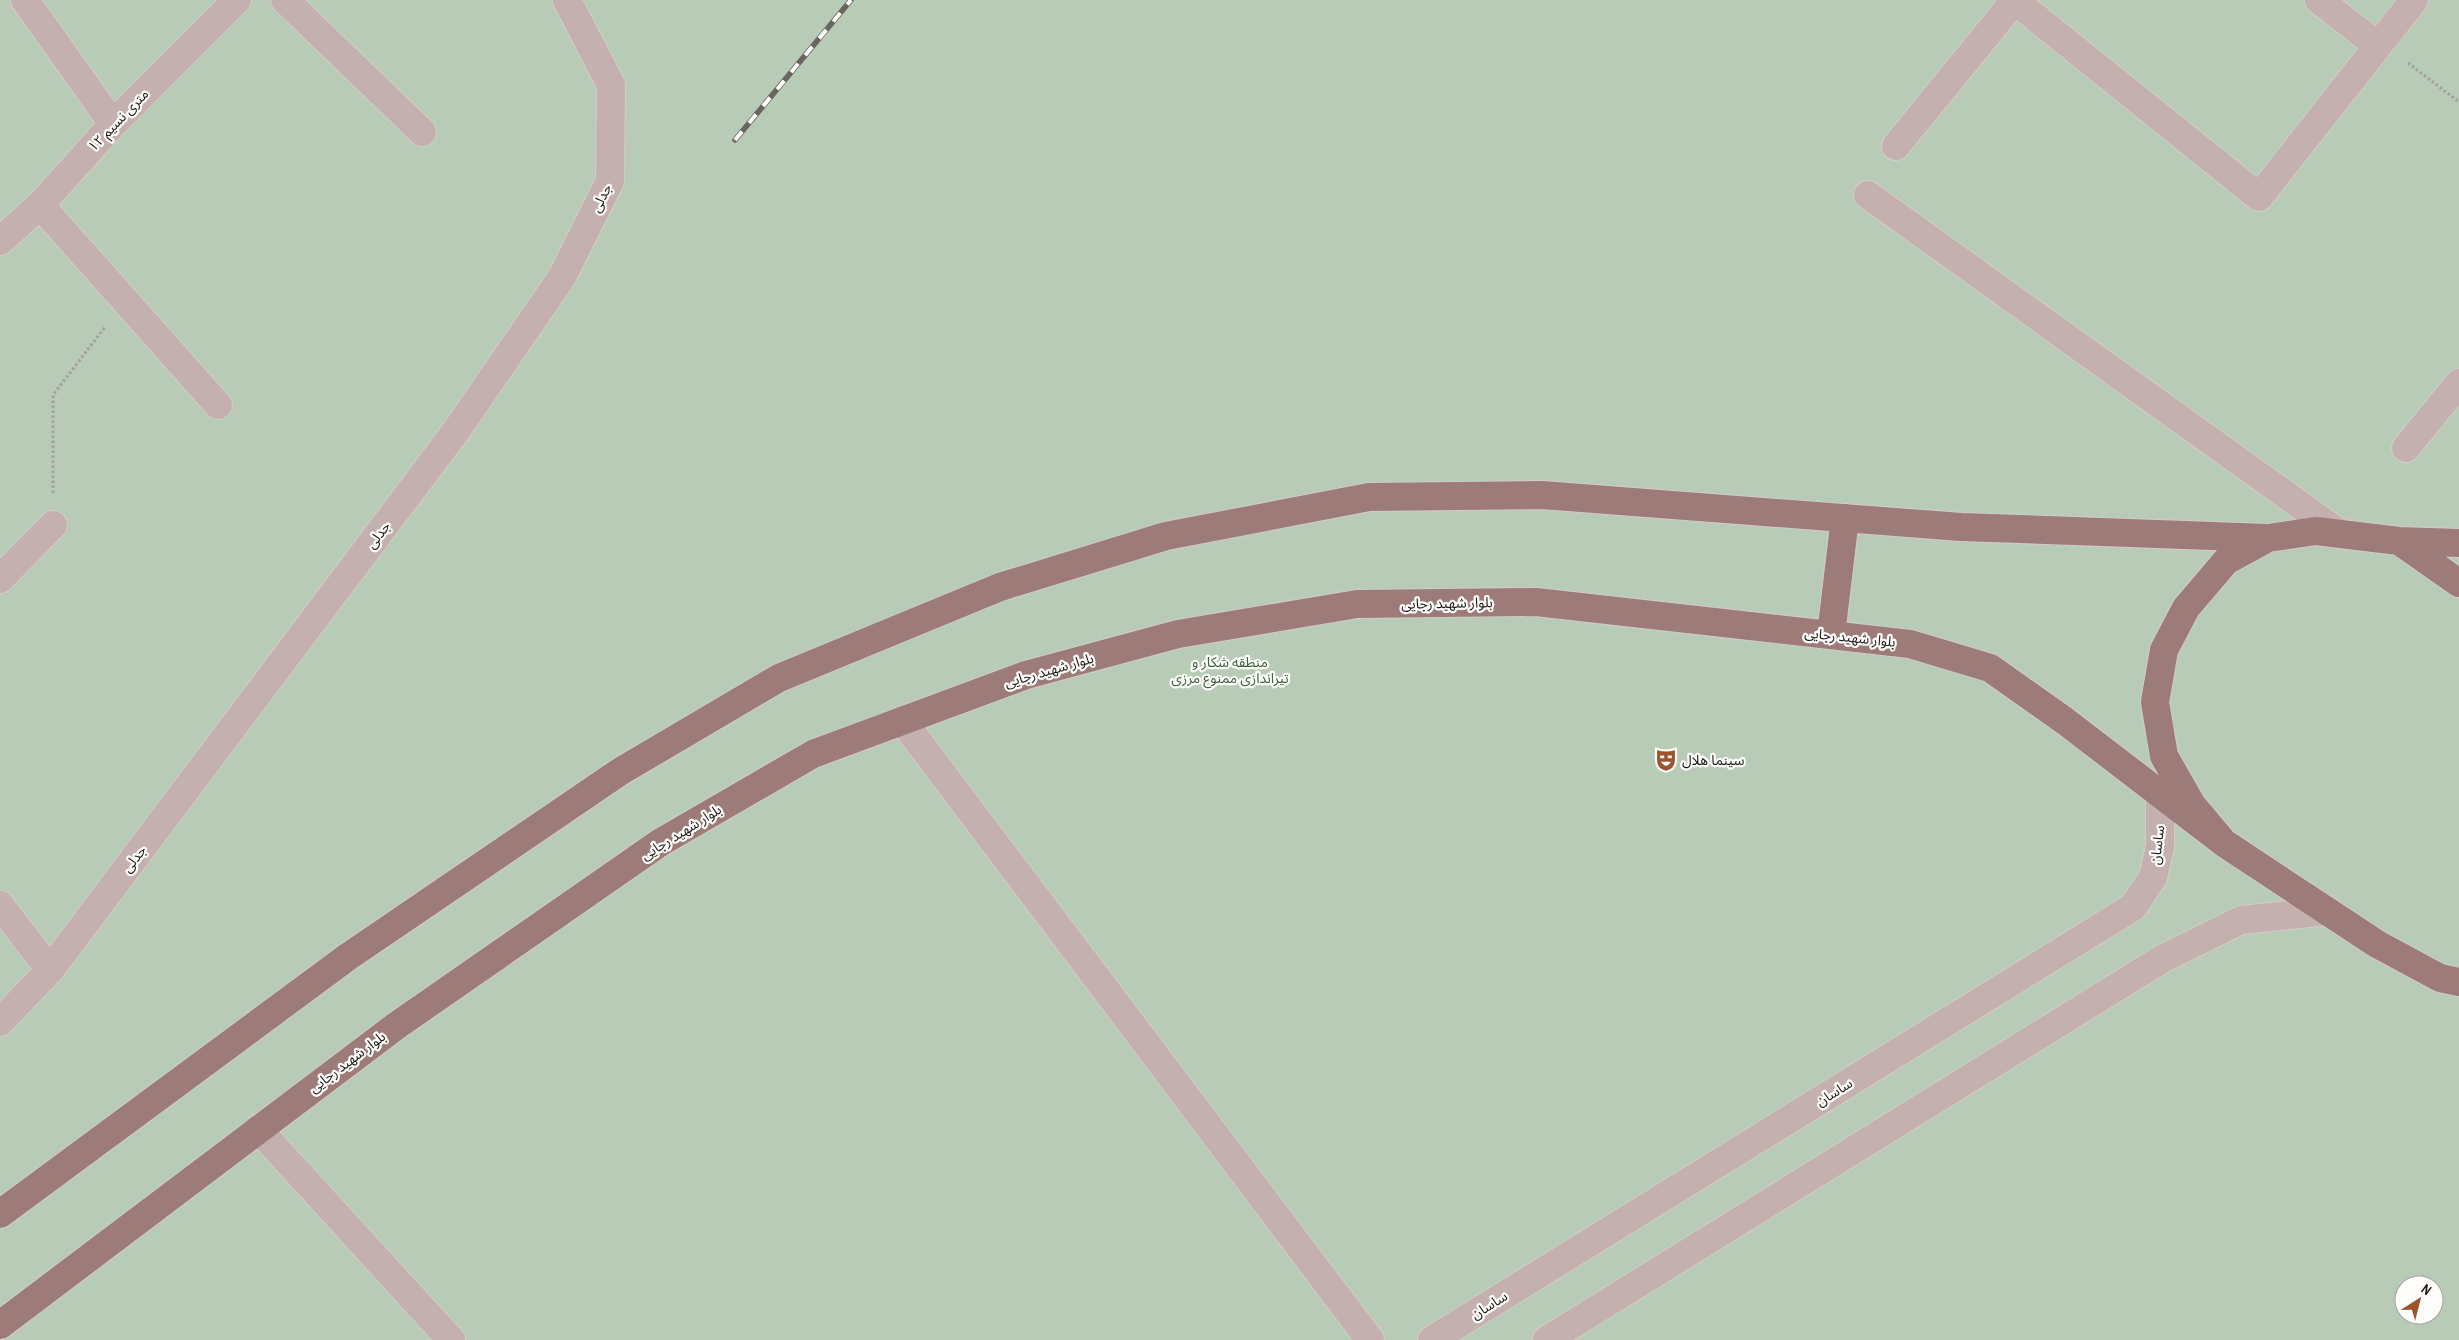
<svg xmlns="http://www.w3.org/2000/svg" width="2459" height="1340" viewBox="0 0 2459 1340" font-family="'Archivo Narrow','Noto Sans Arabic',sans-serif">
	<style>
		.green { fill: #b7cbb7; fill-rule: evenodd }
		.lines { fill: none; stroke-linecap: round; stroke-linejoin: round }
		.minor-casing { stroke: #d3cdc5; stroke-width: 30 }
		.major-casing { stroke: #d3cdc5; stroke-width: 30 }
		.path { stroke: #a5a099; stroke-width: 3; stroke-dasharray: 2.5 2.5; stroke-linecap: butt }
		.minor { stroke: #c4b1af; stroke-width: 28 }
		.major { stroke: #9c7b79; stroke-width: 28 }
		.rail-casing { stroke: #696560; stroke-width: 5.5 }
		.rail { stroke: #fffdfb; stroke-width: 4; stroke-dasharray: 11; stroke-linecap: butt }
		.labels { text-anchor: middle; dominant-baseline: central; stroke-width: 4.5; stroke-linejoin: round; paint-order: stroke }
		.street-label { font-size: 14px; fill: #1d1b18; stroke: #fffdfb }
		.park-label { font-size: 14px; fill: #3a633b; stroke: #fffdfb }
		.poi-label { font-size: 14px; fill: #1d1b18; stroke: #fffdfb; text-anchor: start }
	</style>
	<rect width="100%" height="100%" fill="#f6efe6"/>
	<!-- green -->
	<path class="green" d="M0 0H2459V1340H0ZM2404 1285H2434V1315H2404Z"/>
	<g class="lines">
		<defs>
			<path id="minor" d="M25 0 113 124
				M285 0 422 132
				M2014 0 2259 197 2414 0
				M2319 0 2378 46
				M1896 146 2015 0
				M1868 195 2339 533
				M40 205 218 405
				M0 241 40 205 113 124 237 0
				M2406 448 2459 383
				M0 579 53 525
				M902 720 1370 1340
				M0 905 50 970
				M0 1022 50 970 456 431 562 277 610 181 611 85 567 0
				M258 1129 451 1340
				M1432 1340 2133 907 2153 877 2160 847V793
				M1547 1340 2162 959 2241 920 2328 911"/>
			<path id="major" d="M2399 541 2459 583
				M2459 543 2399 541 2316 531 2268 538 2226 561 2186 608 2164 650 2155 702 2164 756 2192 805 2224 843 2377 944 2440 978 2459 982
				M1831 635 1845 518
				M0 1214 349 956 621 771 779 678 1000 587 1166 536 1369 497 1542 495 1961 527 2268 538
				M0 1325 396 1026 661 842 813 754 1026 675 1178 634 1357 604 1536 602 1910 644 1990 668 2065 721 2224 843"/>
		</defs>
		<!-- minor casing -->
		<use href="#minor" class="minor-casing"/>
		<!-- major casing -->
		<use href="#major" class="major-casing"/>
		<!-- path -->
		<path class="path" d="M2408 63 2459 102
			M53 493V395L105 327"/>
		<!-- minor -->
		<use href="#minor" class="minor"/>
		<!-- major -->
		<use href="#major" class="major"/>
		<defs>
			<path id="rail" d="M735 140 851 0"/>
		</defs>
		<!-- rail casing -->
		<use href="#rail" class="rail-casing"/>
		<!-- rail -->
		<use href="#rail" class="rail"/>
	</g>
	<!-- icons -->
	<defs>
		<symbol id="theatre-bare" viewBox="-9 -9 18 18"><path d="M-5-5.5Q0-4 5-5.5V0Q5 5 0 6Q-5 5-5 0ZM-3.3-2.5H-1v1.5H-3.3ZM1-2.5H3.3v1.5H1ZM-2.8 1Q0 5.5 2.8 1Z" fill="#9b542c" stroke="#fffdfb" stroke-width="2.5" paint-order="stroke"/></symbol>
	</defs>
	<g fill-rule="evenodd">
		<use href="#theatre-bare" x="1650" y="744" width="32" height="32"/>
	</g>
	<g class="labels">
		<!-- street labels -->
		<g class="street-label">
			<text transform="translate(118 120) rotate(-46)">۱۲ متری نسیم</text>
			<text transform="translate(601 198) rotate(-64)">جدلی</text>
			<text transform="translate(378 535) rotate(-53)">جدلی</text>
			<text transform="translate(1447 603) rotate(-1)">بلوار شهید رجایی</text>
			<text transform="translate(1850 637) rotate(6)">بلوار شهید رجایی</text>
			<text transform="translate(1049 670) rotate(-16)">بلوار شهید رجایی</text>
			<text transform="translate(681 832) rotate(-32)">بلوار شهید رجایی</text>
			<text transform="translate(2157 845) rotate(-83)">ساسان</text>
			<text transform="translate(134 859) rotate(-53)">جدلی</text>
			<text transform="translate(347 1062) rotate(-37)">بلوار شهید رجایی</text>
			<text transform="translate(1834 1092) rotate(-32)">ساسان</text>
			<text transform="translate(1489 1305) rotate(-32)">ساسان</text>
		</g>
		<!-- park labels -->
		<g class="park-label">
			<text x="1230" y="662">منطقه شکار و<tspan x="1230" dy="16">تیراندازی ممنوع مرزی</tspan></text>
		</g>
		<!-- poi labels -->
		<g class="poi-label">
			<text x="1682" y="760">سینما هلال</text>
		</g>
	</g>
	<!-- north arrow -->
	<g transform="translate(2419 1300) rotate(36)"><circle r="24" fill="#fffdfb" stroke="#a5a3a0"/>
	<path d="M0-4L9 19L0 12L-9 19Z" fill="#9b542c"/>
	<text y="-8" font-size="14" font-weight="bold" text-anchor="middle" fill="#1d1b18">N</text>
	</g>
</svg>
